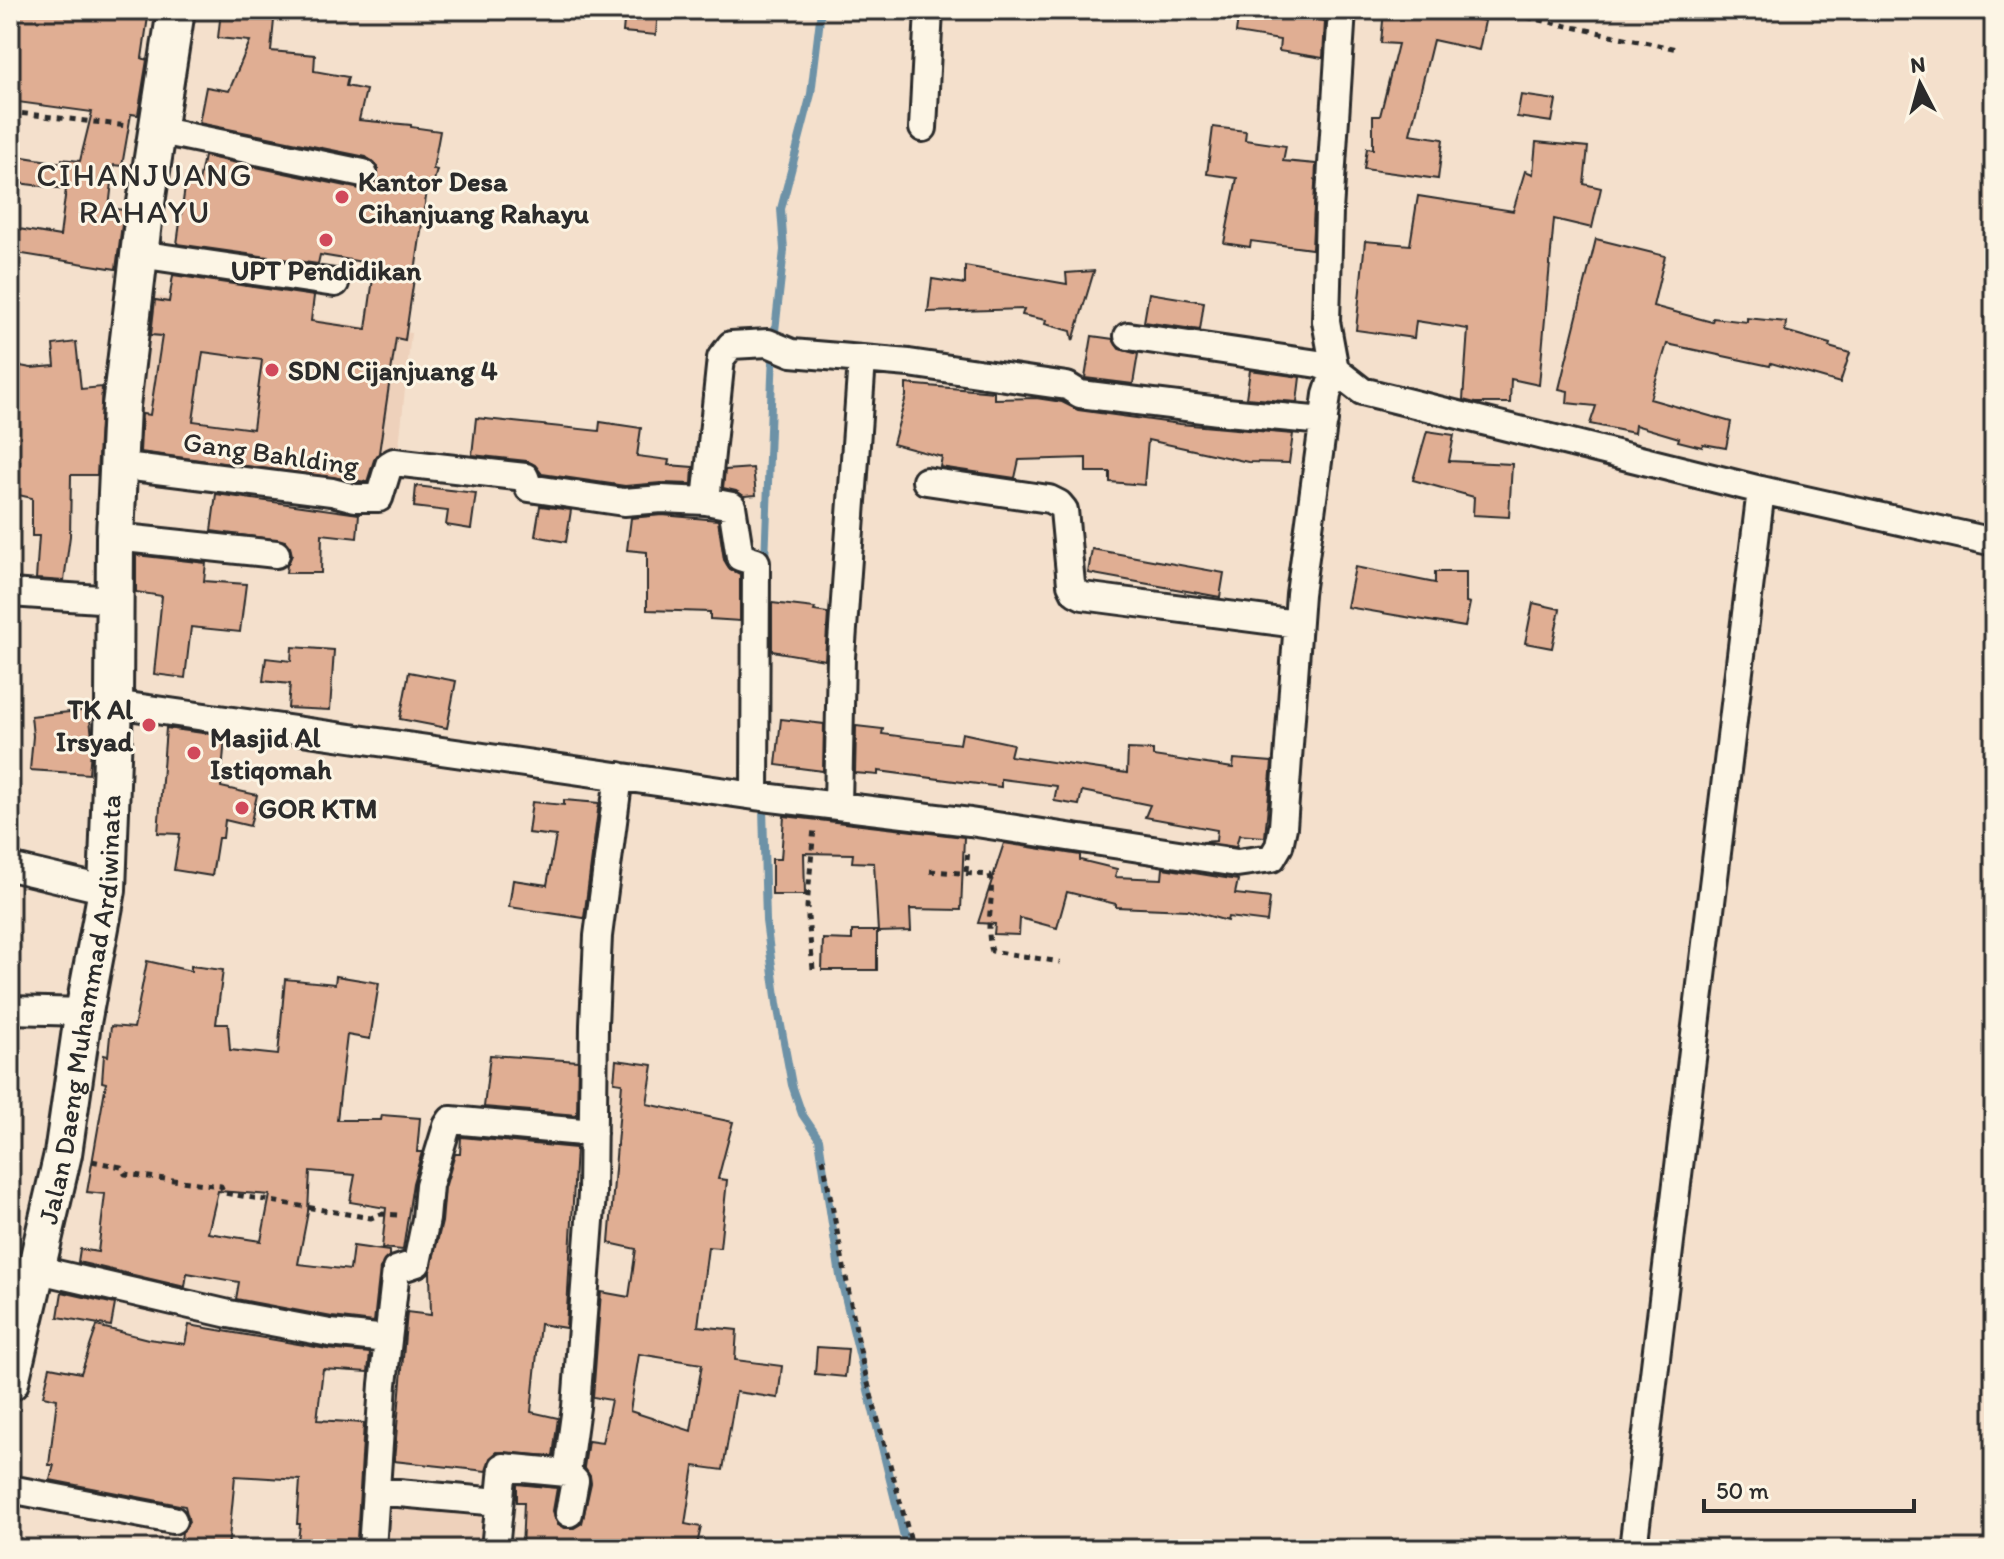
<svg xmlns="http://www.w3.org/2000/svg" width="2004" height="1559" viewBox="0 0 2004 1559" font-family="Itim,sans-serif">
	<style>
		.built { fill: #eed1bb }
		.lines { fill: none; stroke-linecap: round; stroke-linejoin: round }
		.stream { stroke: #6d92a7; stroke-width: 8 }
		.building { fill: #e0ae93; stroke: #2b2b2b; stroke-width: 2; fill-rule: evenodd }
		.street-casing { stroke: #2b2b2b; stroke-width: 32 }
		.secondary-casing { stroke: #2b2b2b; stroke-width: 42 }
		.path { stroke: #2b2b2b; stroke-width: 5; stroke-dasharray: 6 6; stroke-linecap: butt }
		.street { stroke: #fcf5e5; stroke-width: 26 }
		.secondary { stroke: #fcf5e5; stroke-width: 36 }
		.poi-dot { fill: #d1495b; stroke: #fcf5e5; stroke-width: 3 }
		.labels { text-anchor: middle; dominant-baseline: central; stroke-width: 6; stroke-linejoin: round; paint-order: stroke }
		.poi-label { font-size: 28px; font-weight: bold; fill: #2b2b2b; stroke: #fcf5e5; text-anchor: start }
		.street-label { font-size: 28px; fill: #2b2b2b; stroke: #fcf5e5 }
		.quarter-label { font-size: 32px; letter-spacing: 2px; fill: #2b2b2b; stroke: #fcf5e5 }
	</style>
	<rect width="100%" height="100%" fill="#f4e0cc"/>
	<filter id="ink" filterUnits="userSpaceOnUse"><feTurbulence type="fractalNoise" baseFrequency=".0125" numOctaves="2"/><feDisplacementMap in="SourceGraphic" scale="16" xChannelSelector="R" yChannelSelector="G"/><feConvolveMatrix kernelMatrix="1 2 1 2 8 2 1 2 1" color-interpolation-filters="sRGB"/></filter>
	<g filter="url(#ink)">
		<!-- built -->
		<path class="built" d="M147 295 411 333 398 456 376 495 128 463Z
			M379 1492 495 1503 491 1549H376Z"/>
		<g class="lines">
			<!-- stream -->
			<path class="stream" d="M774 340 784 250 781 209 811 94 821 10
				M765 562 773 351
				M763 807 766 921 777 1004 792 1085 802 1114 819 1139 840 1276 907 1549"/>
		</g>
		<!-- building -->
		<path class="building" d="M10 10H149L142 58 147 60 138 115 131 114 122 166 114 165 109 208 124 210 116 269 10 252 13 228 60 236 66 189 10 182V155L62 163V159L80 161 92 112 10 101Z
			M264 10H275L271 51 315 55 314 71 348 77 346 86 366 90 359 120 411 125V127L440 131 433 169 437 170 431 191 427 190 405 340 396 338 379 453 374 460 367 482 140 452 142 414 150 415 162 336 151 335 155 300 169 302 173 275 314 296 311 321 366 329 375 264 320 255 318 264 177 244 186 180 199 182 204 156 360 189 369 188 378 177V167L366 157 199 123 206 87 229 91 250 41 218 38 221 11 261 15ZM203 352 262 360 253 429 193 421Z
			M625 10H658L656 35 623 32Z
			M1239 10H1274V13L1325 21 1323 58 1279 51 1280 40 1236 33Z
			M1384 10H1432L1485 21 1479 50 1433 40 1410 134 1443 139 1438 179 1364 169 1367 148 1373 149V116H1380L1398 44 1381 43Z
			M1521 95 1556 100 1552 122 1517 117Z
			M1213 127 1246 131 1245 140 1286 146 1283 161 1316 164 1312 249 1251 241 1250 247 1224 243 1237 178 1207 174Z
			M1536 142 1588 147 1584 184 1601 188 1592 228 1554 219 1539 385 1511 379 1510 403H1475L1463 400 1468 329 1416 321 1414 338 1356 330 1365 241 1410 245 1418 196 1513 211 1525 171 1533 174Z
			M1596 239 1665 256 1653 306 1712 322 1713 318 1747 322V318L1786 322 1785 331 1830 344 1829 347 1850 353 1840 383 1771 363 1770 366 1667 344 1650 399 1731 422 1726 448 1703 444 1702 447 1678 441 1679 438 1635 425 1634 433 1590 424 1596 406 1567 403 1568 391 1559 389Z
			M965 266 1067 284 1066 273 1094 271 1073 341 1071 331 1045 324 1046 320 1022 315 1024 309 928 312 932 279 965 284Z
			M1149 293 1204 302 1200 330 1144 322Z
			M1092 336 1113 339 1119 349 1138 354 1133 384 1085 378Z
			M76 342 81 389 102 387 97 475H71L70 536 64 581 36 579 39 536H32V498L14 494 20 462 10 461V364L31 368 55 366 53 345Z
			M1250 370 1300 377 1297 402 1246 398Z
			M906 384 994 392V399L1036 398 1062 402 1078 410 1180 424 1293 434 1289 463 1248 462 1148 440 1144 485 1110 482V472H1086V458L1019 460 1015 478 940 467 942 457 893 444 906 396Z
			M476 418 599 431 600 422 641 428 637 456 669 460 668 465 693 467 692 484 661 483 625 486 542 474 535 465 527 461 472 455Z
			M1427 431 1454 435 1449 461 1512 464 1509 517 1473 515 1474 497 1413 480Z
			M753 468 756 495 744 496 736 491 723 488 725 470Z
			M416 486 476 493 471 529 446 525 448 511 414 507Z
			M216 494 359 514 357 538 322 534 321 573H286L287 565 292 555 290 547 285 541 211 531Z
			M540 506 571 510 566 542 535 536Z
			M662 515 718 520 724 560 730 569 740 574V621L710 619V612L647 610V552L627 550 631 518Z
			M1092 549 1224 573 1220 597 1088 573Z
			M136 555 206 563 204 581 246 584 240 632 191 627 185 678 154 674 162 596 136 592Z
			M1355 567 1435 583V572H1466V602L1470 603 1465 627 1347 607Z
			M772 603 815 608 814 611 828 613 825 660 772 651Z
			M1533 603 1560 609 1552 648 1525 643Z
			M292 647 334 650 330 710 288 708 290 684 263 681 266 658 291 661Z
			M409 672 456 681 447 728 400 719Z
			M89 710 92 737 89 774 30 770 33 736 31 716Z
			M781 719 824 724 823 771 776 765Z
			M856 726 883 729 882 734 960 744 962 733 1013 744 1010 756 1127 773 1128 749 1153 750V756L1233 768 1234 759 1272 762 1265 837 1239 835 1236 847 1202 842 1216 841 1217 830 1145 817 1150 805 1082 791 1079 805 1054 801 1057 786 1001 779V787L878 771V775L855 773Z
			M166 728 225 736 221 787 257 795 250 826 225 820 223 838H218L212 876 174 870 180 834 158 833Z
			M564 800 599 803 584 918 509 907 513 880 547 885 556 836 528 833 532 802 564 805Z
			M784 816 964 837 961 910 910 909 911 931 878 932 874 863 852 862 853 854 804 853 805 895H772V859H781Z
			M1004 843 1080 855V860L1117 869 1115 877 1162 879 1163 868 1238 880 1235 894 1270 898 1267 922 1228 917 1227 921 1188 910 1116 907V904L1067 892 1057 928 1020 918 1019 935 994 934 995 924 978 923Z
			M852 931H877V970H822L823 939 852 940Z
			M147 961 191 971V966L223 970 216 1024H228L230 1050 278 1055 285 979 335 984 336 976 379 983 370 1039 347 1035 337 1120H381L382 1115 420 1118 417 1152H422L413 1183 403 1250 382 1248 386 1208 350 1202 355 1175 310 1171 308 1212 298 1264 350 1270 353 1246 389 1251V1256L380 1268 374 1322 332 1317 236 1299 239 1282 187 1273 185 1287 78 1262 80 1249 98 1252 105 1194 87 1192 106 1083 102 1082 104 1055 108 1056 111 1026 134 1028ZM218 1191 270 1195 261 1241 208 1233Z
			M490 1055 578 1061 577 1115 484 1107Z
			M616 1060 653 1065 647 1104 733 1122 718 1179 727 1180 720 1248 708 1247 698 1326 737 1330 735 1360 782 1366 778 1398 736 1392 723 1470 694 1466 685 1524 701 1527 696 1549H522L524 1502H517V1484L557 1488 553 1511 558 1525 565 1528H574L582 1523 591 1483 590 1476 584 1467 588 1441 602 1443 611 1400 593 1397 601 1292 629 1297 636 1249 609 1243 622 1083 614 1082ZM639 1354 702 1364 691 1431 630 1411Z
			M461 1137 576 1148 566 1328 540 1324 531 1412 558 1418 553 1456 497 1452 490 1458 486 1471 394 1461 407 1312 431 1315 430 1271 442 1222 445 1188 455 1154H460Z
			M62 1292 115 1304 111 1326 58 1317Z
			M189 1325 327 1349 370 1353 368 1372 323 1369 317 1420 364 1423 357 1540 337 1539 336 1549H297L300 1524H297L300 1480 235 1476 228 1549H180L182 1532 189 1522 185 1506 50 1480 54 1465H49L57 1399 43 1396 50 1367 81 1373 97 1326 148 1339 185 1344Z
			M817 1347 848 1349 845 1377 815 1374Z"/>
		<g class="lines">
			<defs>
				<path id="street" d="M1342 10 1329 211 1326 321 1335 370 1362 391 1761 490 1994 542
					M923 128 929 10
					M156 130 363 173
					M139 254 335 283
					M117 465 332 492 355 498H379L389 465 394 462 525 477 529 488 624 502 662 499 706 501 732 506 740 557 756 562 755 796
					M926 481 1049 499 1059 504 1064 510 1071 584 1075 592 1083 596 1297 624
					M706 501 721 358 731 345 768 343 792 353 909 363 1067 386 1080 394 1227 412 1324 421
					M115 537 276 554
					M10 593 114 600
					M114 704 755 796 970 822 1237 863 1272 858 1279 846 1283 827 1300 594 1327 395 1335 370 1318 364 1128 336
					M838 805 841 657 862 360
					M10 867 107 890
					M10 1010 84 1012
					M35 1269 229 1314 330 1333 387 1339
					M10 1489 173 1520
					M376 1491 499 1502
					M569 1513 575 1481 567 1473 576 1407 592 1194 594 1025 598 936 619 776
					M372 1549 383 1384 396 1270 417 1263 426 1219 429 1185 447 1126 451 1120 593 1133
					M495 1549 503 1467 567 1473
					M1633 1549C1677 1196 1716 843 1761 490"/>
				<g id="secondary">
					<path id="s1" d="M10 1382 63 1154 82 1023 107 890 114 704 115 537 121 406 143 222 176 10"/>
				</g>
			</defs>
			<!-- street casing -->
			<use href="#street" class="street-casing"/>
			<!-- secondary casing -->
			<use href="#secondary" class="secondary-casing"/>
			<!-- path -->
			<path class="path" d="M1492 10 1677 49
				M10 112 128 126
				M930 871 990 875C995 900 984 926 992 951L1060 962
				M966 872 968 849
				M813 969 807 907 814 828
				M823 1159 863 1365 913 1549
				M92 1161 121 1167 125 1174 221 1186 224 1193 371 1218 381 1214 399 1215"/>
			<!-- street -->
			<use href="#street" class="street"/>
			<!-- secondary -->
			<use href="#secondary" class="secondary"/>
		</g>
	</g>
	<!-- markers -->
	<g class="poi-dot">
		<circle cx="342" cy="197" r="8"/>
		<circle cx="326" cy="240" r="8"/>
		<circle cx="272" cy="370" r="8"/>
		<circle cx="149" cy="725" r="8"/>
		<circle cx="194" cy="753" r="8"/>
		<circle cx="242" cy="808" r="8"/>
	</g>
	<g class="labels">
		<!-- poi labels -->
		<g class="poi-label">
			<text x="358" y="181">Kantor Desa<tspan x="358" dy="32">Cihanjuang Rahayu</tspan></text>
			<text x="326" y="270" text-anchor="middle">UPT Pendidikan</text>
			<text x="288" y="370">SDN Cijanjuang 4</text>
			<text x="133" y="709" text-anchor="end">TK Al<tspan x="133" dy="32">Irsyad</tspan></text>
			<text x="210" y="737">Masjid Al<tspan x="210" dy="32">Istiqomah</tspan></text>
			<text x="258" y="808">GOR KTM</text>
		</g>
		<!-- street labels -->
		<g class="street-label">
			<text transform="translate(271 453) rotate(8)">Gang Bahlding</text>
			<text stroke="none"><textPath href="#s1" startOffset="380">Jalan Daeng Muhammad Ardiwinata</textPath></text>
		</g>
		<!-- quarter labels -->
		<g class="quarter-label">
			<text x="145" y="175">CIHANJUANG<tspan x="145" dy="37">RAHAYU</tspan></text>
		</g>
	</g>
	<!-- margin -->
	<rect width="2004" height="1559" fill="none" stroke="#fcf5e5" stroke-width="40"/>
	<rect x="20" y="20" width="1964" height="1519" fill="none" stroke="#2b2b2b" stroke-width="3" filter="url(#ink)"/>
	<!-- north arrow -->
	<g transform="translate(1920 84) rotate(354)" stroke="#fcf5e5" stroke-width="6" paint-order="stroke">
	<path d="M0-6L14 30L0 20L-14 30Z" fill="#2b2b2b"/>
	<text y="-12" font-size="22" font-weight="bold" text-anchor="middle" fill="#2b2b2b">N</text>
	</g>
	<!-- scale -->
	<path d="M1704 1499v12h210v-12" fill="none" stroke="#2b2b2b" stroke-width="4"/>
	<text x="1716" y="1499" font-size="24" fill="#2b2b2b" stroke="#fcf5e5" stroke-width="6" paint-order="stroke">50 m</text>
</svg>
